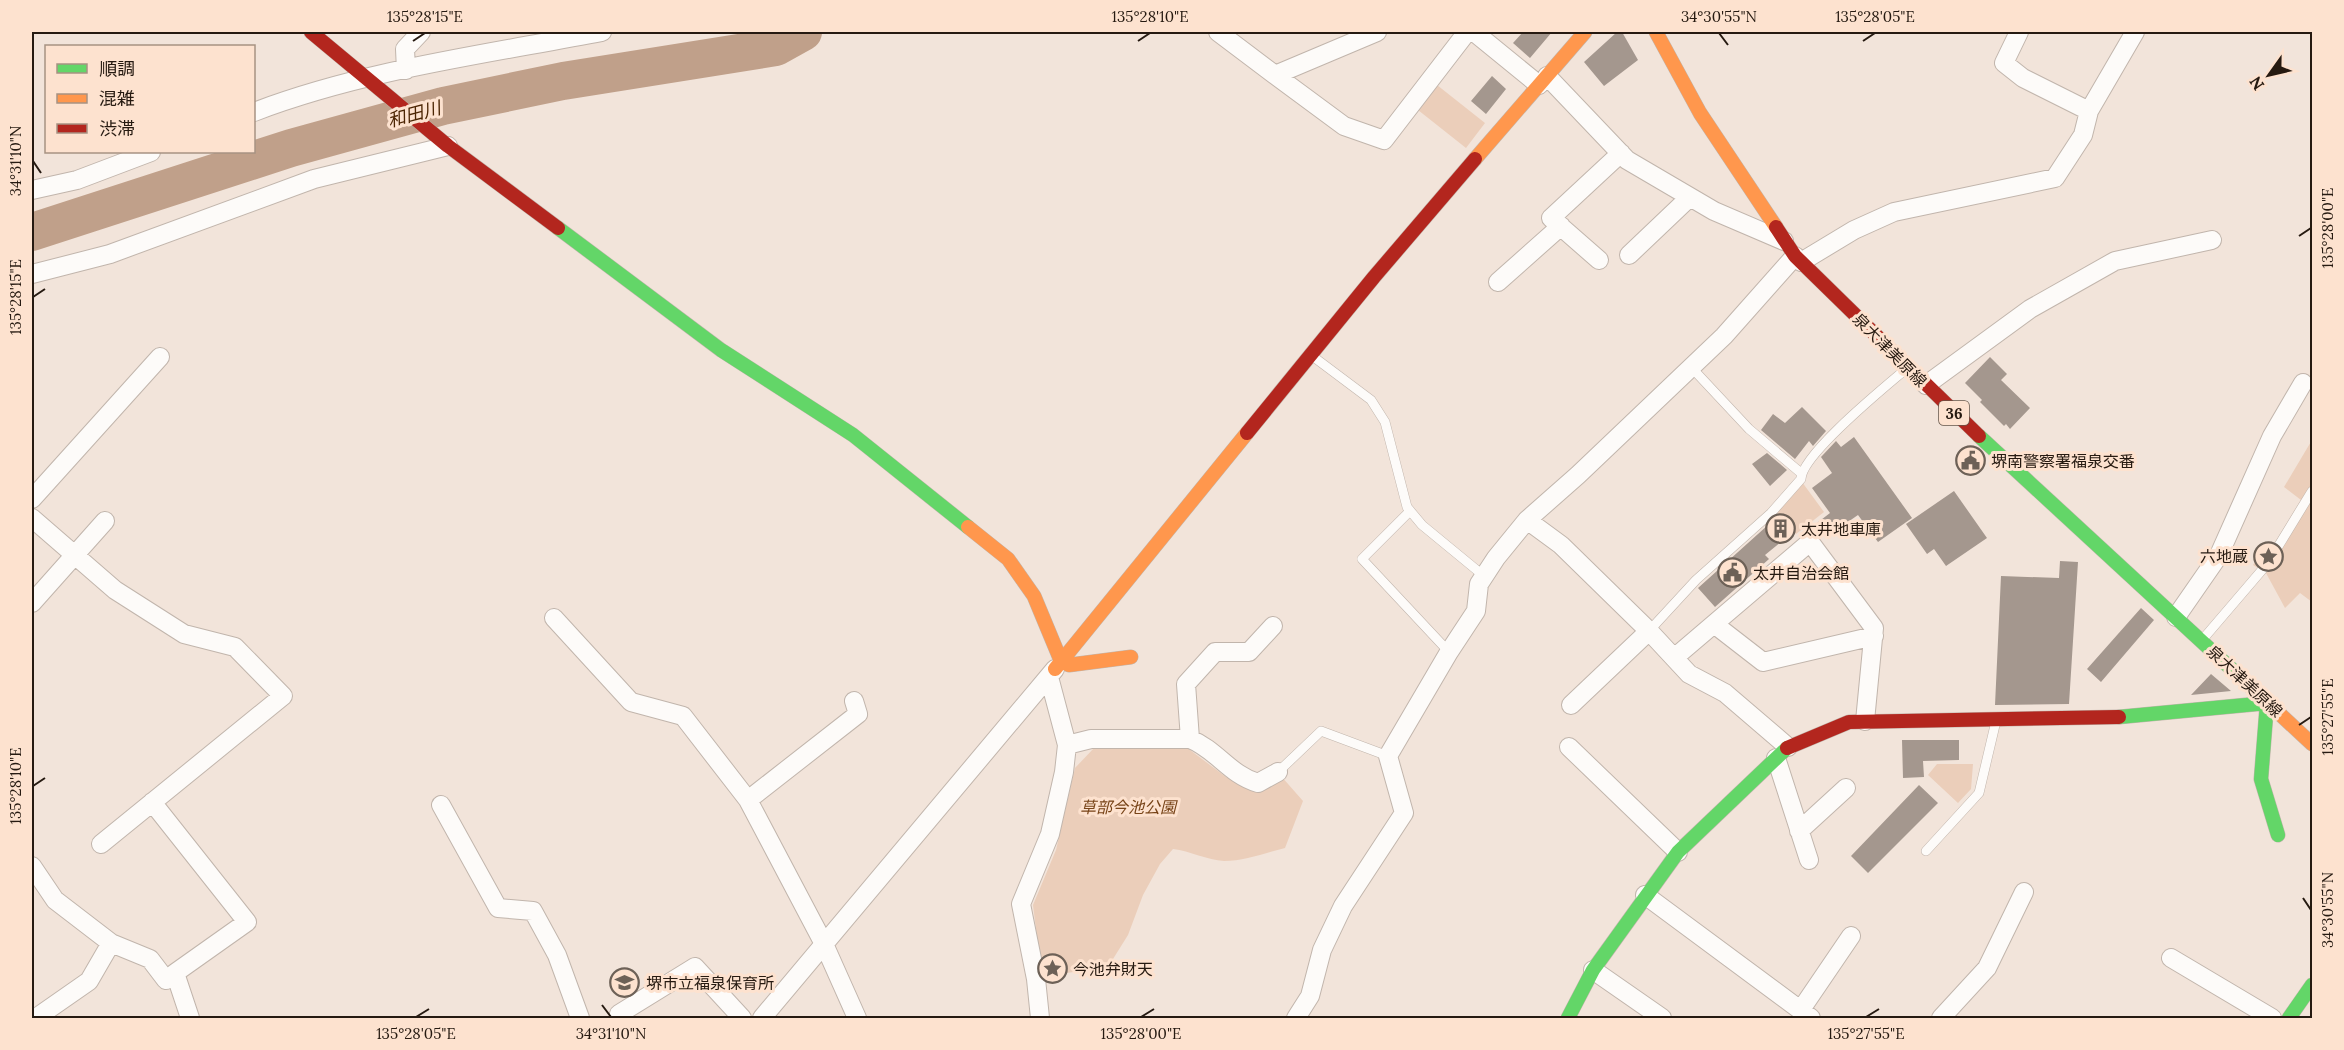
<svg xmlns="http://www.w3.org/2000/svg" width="2344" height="1050" viewBox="0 0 2344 1050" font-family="Lora,'Noto Sans JP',serif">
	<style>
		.green { fill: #ebceba }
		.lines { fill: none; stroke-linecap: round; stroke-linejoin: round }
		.river { stroke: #c0a08a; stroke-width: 38 }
		.building { fill: #a4978e }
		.lane-casing { stroke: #c1b5ac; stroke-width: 10 }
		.street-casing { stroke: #c1b5ac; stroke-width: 20 }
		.fast-casing { stroke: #c1b5ac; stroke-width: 15 }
		.slow-casing { stroke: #c1b5ac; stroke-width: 15 }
		.jam-casing { stroke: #c1b5ac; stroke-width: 15 }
		.lane { stroke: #fdfbf9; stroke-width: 9 }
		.street { stroke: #fdfbf9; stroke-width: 18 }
		.fast { stroke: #63d668; stroke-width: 14 }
		.slow { stroke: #ff974d; stroke-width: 14 }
		.jam { stroke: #b3261e; stroke-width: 14 }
		.ticks { fill: none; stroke: #261a11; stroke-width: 2 }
		.labels { text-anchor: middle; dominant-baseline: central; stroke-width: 6; stroke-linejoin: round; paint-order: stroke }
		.shield { fill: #fde2cf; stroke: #66564a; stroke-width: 1.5 }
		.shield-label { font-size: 15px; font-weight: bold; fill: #261a11 }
		.street-label { font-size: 16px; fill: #261a11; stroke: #fde2cf }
		.poi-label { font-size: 16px; fill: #261a11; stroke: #fde2cf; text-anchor: start }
		.park-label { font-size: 16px; font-style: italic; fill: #784418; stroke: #fde2cf }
		.water-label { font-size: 18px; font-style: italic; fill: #4c2503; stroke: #fde2cf }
		.neatline { fill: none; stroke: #261a11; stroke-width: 2 }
		.ticks-label { font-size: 15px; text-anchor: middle; fill: #261a11 }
	</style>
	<rect width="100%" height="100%" fill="#f2e4da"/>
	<!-- green -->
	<path class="green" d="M1437 85 1485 123 1466 148 1418 110Z
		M2312 440V602L2300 593 2285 608 2266 573 2253 565 2257 559H2265L2301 500 2284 487Z
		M1802 482 1824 512 1796 534 1777 512Z
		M1095 747H1186L1226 777 1253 786 1281 776 1303 801 1285 848C1265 853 1244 861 1224 861 1207 860 1190 851 1173 849L1160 864 1143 895 1128 935 1108 967 1046 976 1038 945 1033 905 1056 850 1075 768Z
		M1937 764H1973L1971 789 1958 803 1928 775Z"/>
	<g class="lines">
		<!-- river -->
		<path class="river" d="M32 232 291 148 443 106 563 81 776 47 803 32"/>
	</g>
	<!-- building -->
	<path class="building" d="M1523 32H1552L1530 58 1513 43Z
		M1617 32H1622L1638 60 1604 86 1584 62Z
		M1492 76 1506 89 1486 114 1471 101Z
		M1990 357 2007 374 2001 380 2030 408 2010 429 2006 424 2004 426 1980 402 1982 400 1965 383Z
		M1802 407 1826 431 1813 446 1809 441 1795 459 1761 430 1773 414 1785 423Z
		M1854 437 1912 518 1878 542 1858 515 1826 537 1817 523 1830 513 1812 488 1832 473 1821 457 1836 441 1841 447Z
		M1767 453 1787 470 1770 486 1752 464Z
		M1954 491 1987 538 1946 566 1934 549 1927 554 1906 524Z
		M1778 516 1792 533 1765 555 1769 559 1715 607 1698 588Z
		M2060 561 2078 562 2069 704 1995 705 2001 576 2059 578Z
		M2141 608 2154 620 2101 682 2087 669Z
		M2211 674 2231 691 2191 695Z
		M1902 740H1959V760L1923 761 1924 777 1903 778Z
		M1919 785 1938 803 1868 873 1851 856Z"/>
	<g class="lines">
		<defs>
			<path id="lane" d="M1311 355 1371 400 1385 422 1407 507 1422 525 1484 576
				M1691 367 1749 429 1801 473
				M1410 511 1362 559 1449 652
				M1649 631 1696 580 1771 513 1801 479C1802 454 1885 387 1906 369
				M2203 639 2268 563 2312 491
				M1278 772 1321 731 1388 756
				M1926 851 1979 793 1996 721"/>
			<path id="street" d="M1218 32 1275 75 1377 32
				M1474 32 1539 85
				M2019 32 2004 63 2023 78 2089 111
				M406 70 405 49 421 32
				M1275 75 1344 126 1384 140 1467 32
				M1547 76 1627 160 1714 211 1784 241
				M254 112C364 70 487 54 602 32
				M32 190 77 180 151 152
				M1629 255 1690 197
				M1599 260 1551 218 1621 153
				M1801 262 1854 230 1894 212 2055 178 2083 135 2089 111 2135 32
				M32 274 110 254 314 179 448 146
				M1498 282 1561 226
				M1926 385 2030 309 2115 261 2212 240
				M32 499 160 357
				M32 518 115 590 184 634 235 647 283 696 101 844
				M1527 520 1561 545 1649 631 1689 674 1725 693 1788 747
				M32 603 105 521
				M2176 617 2219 555 2272 436 2303 383
				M554 618 631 702 683 716 748 800 824 944 857 1018
				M1714 624 1763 662 1874 636
				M1674 658 1810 542 1874 628 1865 721
				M1049 677 1067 745 1091 739H1190C1217 750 1230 775 1258 783L1278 772
				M1571 705 1649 631
				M1190 739 1186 684 1215 652H1249L1273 626
				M1569 747 1678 852
				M1776 758 1809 860
				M748 800 858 714 854 701
				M152 802 247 922 175 973
				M441 805 498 908 533 911 557 955 580 1018
				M1799 831 1846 788
				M32 866 55 900 111 943 150 959 166 980 175 973 190 1018
				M1645 895 1811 1018
				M2171 958 2272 1018
				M1593 970 1662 1018
				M1800 1011 1851 936
				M619 1014 695 967 742 1018
				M36 1018 89 981 111 943
				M762 1018 1055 669
				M1040 1018 1036 979 1021 904 1050 834 1064 772 1067 745
				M1296 1018 1310 996 1322 950 1343 906 1404 813 1388 756 1449 652 1476 611 1479 584 1496 558 1527 520 1578 475 1724 336 1795 256
				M1941 1018 1987 968 2024 892"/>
			<path id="fast" d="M558 228 721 350 853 435 968 527
				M1979 436 2238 675
				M2119 717 2267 703 2261 779 2278 835
				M1568 1018 1593 970 1678 852 1787 748
				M2289 1018 2312 985"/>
			<path id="slow" d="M1656 32 1700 113 1776 227
				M1475 159 1585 32
				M968 527 1008 559 1034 596 1061 661 1069 665 1131 657
				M1055 669 1247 433
				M2238 675 2312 744"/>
			<path id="jam" d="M311 32 448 146 558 228
				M1776 227 1795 256 1979 436
				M1247 433 1374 277 1475 159
				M1787 748 1849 722 2119 717"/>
		</defs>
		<!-- lane casing -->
		<use href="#lane" class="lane-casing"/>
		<!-- street casing -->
		<use href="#street" class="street-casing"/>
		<!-- fast casing -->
		<use href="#fast" class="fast-casing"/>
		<!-- slow casing -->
		<use href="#slow" class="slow-casing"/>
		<!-- jam casing -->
		<use href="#jam" class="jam-casing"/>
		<!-- lane -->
		<use href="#lane" class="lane"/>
		<!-- street -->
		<use href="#street" class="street"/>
		<!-- fast -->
		<use href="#fast" class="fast"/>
		<!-- slow -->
		<use href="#slow" class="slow"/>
		<!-- jam -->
		<use href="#jam" class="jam"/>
	</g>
	<!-- ticks -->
	<path class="ticks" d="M1719 33 1728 45M413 41 425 33M1138 41 1150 33M1863 41 1875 33M33 161 41 173M2299 236 2311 228M33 297 45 289M2299 725 2311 717M33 786 45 778M2303 898 2311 910M602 1005 611 1017M416 1017 429 1009M1141 1017 1154 1009M1866 1017 1879 1009"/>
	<!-- icons -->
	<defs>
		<symbol id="civic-ring" viewBox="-11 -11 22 22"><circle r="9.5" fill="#fde2cf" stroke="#6d6157" stroke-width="1.5"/><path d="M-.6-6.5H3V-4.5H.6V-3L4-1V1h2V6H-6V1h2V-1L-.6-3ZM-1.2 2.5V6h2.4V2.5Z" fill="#6d6157"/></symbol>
		<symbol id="building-ring" viewBox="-11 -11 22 22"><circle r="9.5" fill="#fde2cf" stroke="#6d6157" stroke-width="1.5"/><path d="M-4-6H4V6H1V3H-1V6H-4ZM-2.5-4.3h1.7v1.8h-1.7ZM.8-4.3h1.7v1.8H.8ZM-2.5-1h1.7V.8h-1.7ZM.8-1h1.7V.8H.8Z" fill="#6d6157"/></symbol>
		<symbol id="sight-ring" viewBox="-11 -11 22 22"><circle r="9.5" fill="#fde2cf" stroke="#6d6157" stroke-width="1.5"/><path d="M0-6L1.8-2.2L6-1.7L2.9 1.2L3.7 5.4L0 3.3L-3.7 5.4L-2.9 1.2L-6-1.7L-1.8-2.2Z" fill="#6d6157"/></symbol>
		<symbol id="school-ring" viewBox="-11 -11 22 22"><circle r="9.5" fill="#fde2cf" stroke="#6d6157" stroke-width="1.5"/><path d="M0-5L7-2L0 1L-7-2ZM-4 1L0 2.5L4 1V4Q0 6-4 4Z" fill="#6d6157"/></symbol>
	</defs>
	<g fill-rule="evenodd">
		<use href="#civic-ring" x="1954" y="444" width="33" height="33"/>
		<use href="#building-ring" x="1764" y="512" width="33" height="33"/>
		<use href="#sight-ring" x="2252" y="540" width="33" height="33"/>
		<use href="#civic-ring" x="1716" y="556" width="33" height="33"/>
		<use href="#sight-ring" x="1036" y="952" width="33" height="33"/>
		<use href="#school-ring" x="608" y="966" width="33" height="33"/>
	</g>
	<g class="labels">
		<!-- shield labels -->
		<rect class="shield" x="1939" y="401" width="30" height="24" rx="4.5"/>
		<g class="shield-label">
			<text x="1954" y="413">36</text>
		</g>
		<!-- street labels -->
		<g class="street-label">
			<text transform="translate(1890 350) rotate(45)">泉大津美原線</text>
			<text transform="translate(2245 681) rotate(43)">泉大津美原線</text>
		</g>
		<!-- poi labels -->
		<g class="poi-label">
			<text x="1991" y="461">堺南警察署福泉交番</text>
			<text x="1801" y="529">太井地車庫</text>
			<text x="2248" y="556" text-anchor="end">六地蔵</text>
			<text x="1753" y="573">太井自治会館</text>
			<text x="1073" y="969">今池弁財天</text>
			<text x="646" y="983">堺市立福泉保育所</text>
		</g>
		<!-- park labels -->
		<g class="park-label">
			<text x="1128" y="807">草部今池公園</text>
		</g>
		<!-- water labels -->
		<g class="water-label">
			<text transform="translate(414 114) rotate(-15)">和田川</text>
		</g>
	</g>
	<!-- border -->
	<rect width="2344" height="1050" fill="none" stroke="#fde2cf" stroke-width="66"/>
	<!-- legend -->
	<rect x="45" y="45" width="210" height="108" fill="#fde2cf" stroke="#a79283" stroke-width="1.5"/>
	<rect x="57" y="64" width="30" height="9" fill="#63d668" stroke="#a79283" stroke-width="1.5"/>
	<text x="99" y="75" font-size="18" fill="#261a11">順調</text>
	<rect x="57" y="94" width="30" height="9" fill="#ff974d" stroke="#a79283" stroke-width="1.5"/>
	<text x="99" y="105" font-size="18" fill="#261a11">混雑</text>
	<rect x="57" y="124" width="30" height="9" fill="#b3261e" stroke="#a79283" stroke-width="1.5"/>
	<text x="99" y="135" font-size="18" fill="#261a11">渋滞</text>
	<!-- north arrow -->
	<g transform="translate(2269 75) rotate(236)" stroke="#fde2cf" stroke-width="4.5" paint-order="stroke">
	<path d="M0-4.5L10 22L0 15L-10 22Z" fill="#261a11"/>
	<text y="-9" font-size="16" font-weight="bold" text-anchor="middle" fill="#261a11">N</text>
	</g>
	<rect x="33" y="33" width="2278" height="984" class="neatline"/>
	<g class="ticks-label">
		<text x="425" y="22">135°28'15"E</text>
		<text x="1150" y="22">135°28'10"E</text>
		<text x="1719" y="22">34°30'55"N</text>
		<text x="1875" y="22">135°28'05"E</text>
		<text transform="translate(16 161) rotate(-90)" y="5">34°31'10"N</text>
		<text transform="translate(2328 228) rotate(-90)" y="5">135°28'00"E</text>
		<text transform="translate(16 297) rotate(-90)" y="5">135°28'15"E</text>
		<text transform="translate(2328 717) rotate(-90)" y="5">135°27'55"E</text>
		<text transform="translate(16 786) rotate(-90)" y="5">135°28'10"E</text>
		<text transform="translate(2328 910) rotate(-90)" y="5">34°30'55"N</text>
		<text x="416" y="1039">135°28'05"E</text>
		<text x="611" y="1039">34°31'10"N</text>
		<text x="1141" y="1039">135°28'00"E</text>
		<text x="1866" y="1039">135°27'55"E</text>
	</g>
</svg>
